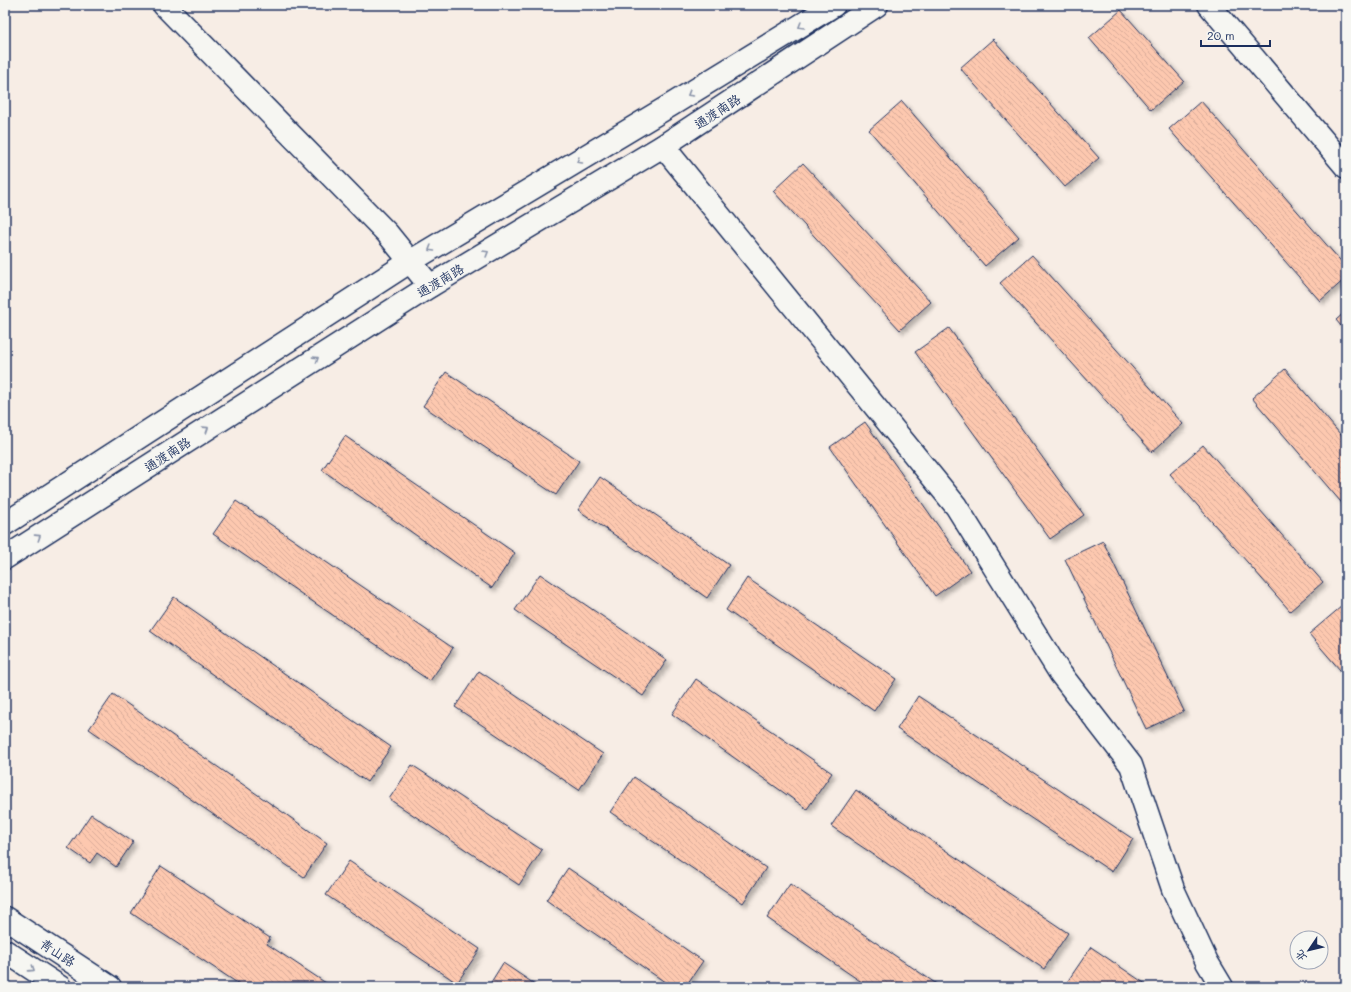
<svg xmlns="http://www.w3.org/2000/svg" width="1351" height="992" viewBox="0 0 1351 992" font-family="Mali,'LXGW WenKai TC',sans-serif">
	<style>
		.building { fill: url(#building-back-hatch); stroke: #1b2f5e; filter: url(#shadow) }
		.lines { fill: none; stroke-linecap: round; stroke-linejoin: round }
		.minor-casing { stroke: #1b2f5e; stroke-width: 25 }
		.major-casing { stroke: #1b2f5e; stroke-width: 25 }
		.minor { stroke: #f6f6f2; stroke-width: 22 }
		.major { stroke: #f6f6f2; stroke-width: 22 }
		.oneway { stroke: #8892a8 }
		.labels { text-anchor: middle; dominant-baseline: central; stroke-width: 3; stroke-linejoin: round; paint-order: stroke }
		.street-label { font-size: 13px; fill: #1b2f5e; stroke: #f6f6f2 }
	</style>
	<defs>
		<pattern id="building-back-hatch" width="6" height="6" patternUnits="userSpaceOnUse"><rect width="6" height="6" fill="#fdc8af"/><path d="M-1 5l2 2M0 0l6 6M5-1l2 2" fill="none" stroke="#d8ac99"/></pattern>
		<filter id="shadow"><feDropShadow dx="3.5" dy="3.5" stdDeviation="2" flood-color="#0004"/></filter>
	</defs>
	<rect width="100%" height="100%" fill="#f7ede5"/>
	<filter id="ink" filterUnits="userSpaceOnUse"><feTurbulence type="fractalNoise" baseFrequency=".025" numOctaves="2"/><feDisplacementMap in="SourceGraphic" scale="8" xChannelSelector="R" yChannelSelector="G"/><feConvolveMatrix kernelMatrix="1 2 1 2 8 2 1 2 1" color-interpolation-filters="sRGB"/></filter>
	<g filter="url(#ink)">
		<!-- building -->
		<path class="building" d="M1121 10 1184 81 1151 110 1089 38Z
			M993 39 1099 158 1065 187 960 68Z
			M902 101 1019 237 985 266 869 130Z
			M1201 101 1346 267V278L1320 301 1169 129Z
			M803 163 931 302 900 330 773 191Z
			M1032 255 1183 424 1152 452 1000 283Z
			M1346 311V332L1336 320Z
			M949 328 1084 515 1050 539 915 352Z
			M1285 369 1346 441V508L1252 398Z
			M446 372 579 461 556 495 423 406Z
			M865 422 970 571 935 596 830 447Z
			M345 436 515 553 492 588 322 470Z
			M1203 445 1323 582 1290 611 1170 474Z
			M600 477 729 565 707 598 578 510Z
			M236 501 453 648 430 681 213 534Z
			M1103 541 1184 711 1146 729 1065 559Z
			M540 574 667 660 643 696 515 610Z
			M747 578 896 679 874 711 726 610Z
			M174 597 391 747 367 782 150 631Z
			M1342 606 1346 611V677L1309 634Z
			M479 671 603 754 579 790 455 707Z
			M696 679 832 773 807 809 672 714Z
			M113 694 327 843 304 877 89 729Z
			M918 696 1133 839 1112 872 897 729Z
			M412 765 542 850 519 885 389 799Z
			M634 777 766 868 743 903 610 812Z
			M856 790 1068 933 1044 969 831 826Z
			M91 814 133 842 116 867 97 853 90 863 68 848Z
			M349 861 480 949 457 983 326 895Z
			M161 866 270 938 267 944 332 987H237L239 984 131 913Z
			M568 868 703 961 685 987H672L546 900Z
			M790 884 941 987H869L767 918Z
			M1091 947 1150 987H1068L1065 985Z
			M503 963 539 987H488Z"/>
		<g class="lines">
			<defs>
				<path id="minor" d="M164 5 387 233 430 286
					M1209 5 1346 167
					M663 146 956 506 1060 673 1131 765 1173 889 1207 962 1222 987"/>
				<path id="major" d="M5 524 411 261 671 105 834 5
					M5 558 430 286 663 146 877 5
					M5 918 110 987
					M5 951 60 987"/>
			</defs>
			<!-- minor casing -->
			<use href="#minor" class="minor-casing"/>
			<!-- major casing -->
			<use href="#major" class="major-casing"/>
			<!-- minor -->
			<use href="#minor" class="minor"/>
			<!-- major -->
			<use href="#major" class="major"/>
		</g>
		<!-- one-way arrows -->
		<defs><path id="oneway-chevron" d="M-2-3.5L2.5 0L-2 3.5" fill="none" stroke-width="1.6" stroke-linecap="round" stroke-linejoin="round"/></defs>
		<g class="oneway">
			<use href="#oneway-chevron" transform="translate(801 26) rotate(149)"/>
			<use href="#oneway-chevron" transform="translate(690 94) rotate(149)"/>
			<use href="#oneway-chevron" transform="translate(579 161) rotate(149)"/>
			<use href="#oneway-chevron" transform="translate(431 249) rotate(149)"/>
			<use href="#oneway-chevron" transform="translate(486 253) rotate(-31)"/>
			<use href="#oneway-chevron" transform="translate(316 359) rotate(-33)"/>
			<use href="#oneway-chevron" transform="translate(206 429) rotate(-33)"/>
			<use href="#oneway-chevron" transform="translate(38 537) rotate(-33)"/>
			<use href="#oneway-chevron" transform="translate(32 969) rotate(33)"/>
		</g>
	</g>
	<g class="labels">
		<!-- street labels -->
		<g class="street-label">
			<text transform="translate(717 111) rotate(-33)">通渡南路</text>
			<text transform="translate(440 280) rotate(-31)">通渡南路</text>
			<text transform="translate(167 454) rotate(-33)">通渡南路</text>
			<text transform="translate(58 952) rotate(33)">青山路</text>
		</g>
	</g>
	<!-- margin -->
	<rect width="1351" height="992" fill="none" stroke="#f6f6f2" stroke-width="20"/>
	<rect x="10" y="10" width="1331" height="972" fill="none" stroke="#1b2f5e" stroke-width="1.5" filter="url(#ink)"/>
	<!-- north arrow -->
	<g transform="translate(1309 950) rotate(235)"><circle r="19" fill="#f6f6f2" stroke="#9ea6b7"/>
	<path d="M0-3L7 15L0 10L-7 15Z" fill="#1b2f5e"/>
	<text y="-6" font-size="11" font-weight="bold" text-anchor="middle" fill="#1b2f5e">北</text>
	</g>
	<!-- scale -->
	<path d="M1201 40v6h69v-6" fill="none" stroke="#1b2f5e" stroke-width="2"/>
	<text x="1207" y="40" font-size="12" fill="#1b2f5e" stroke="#f6f6f2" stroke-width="3" paint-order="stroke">20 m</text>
</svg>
